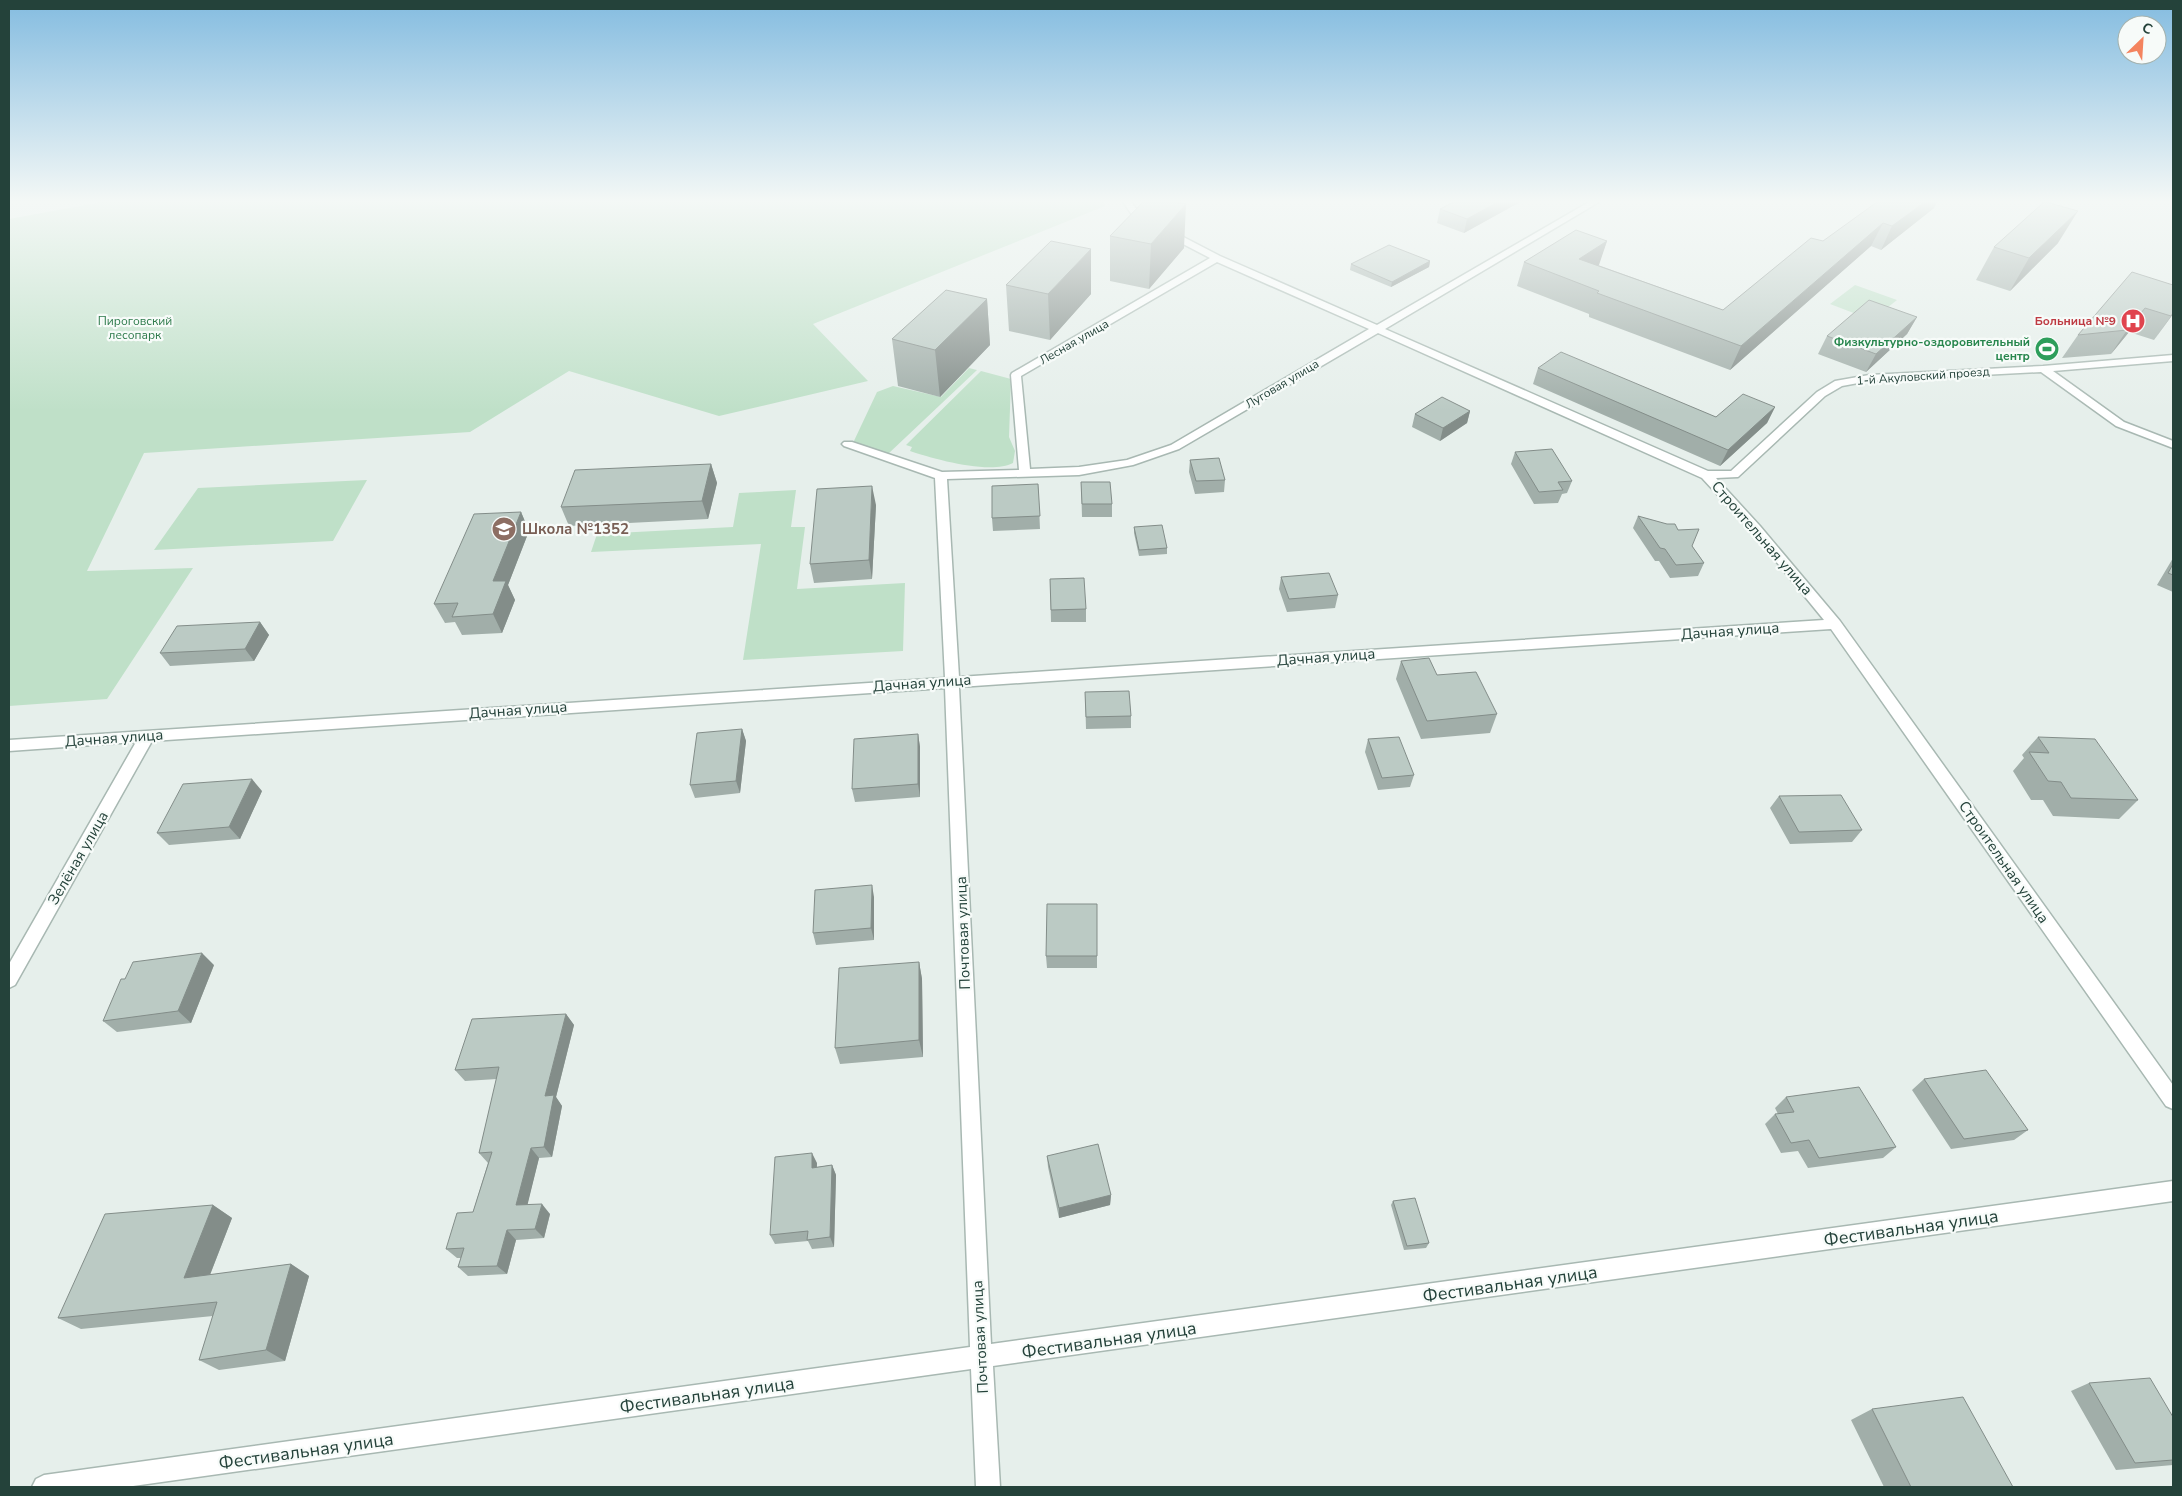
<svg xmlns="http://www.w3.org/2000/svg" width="2182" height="1496" viewBox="0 0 2182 1496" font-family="'Nunito Sans',sans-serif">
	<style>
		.green { fill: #bfe0c8 }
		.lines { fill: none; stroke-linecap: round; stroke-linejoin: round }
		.street-casing { stroke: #a8b8b2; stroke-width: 3 }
		.street { fill: #fff; fill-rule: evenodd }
		.wall { fill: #a1aea9 }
		.shaded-wall { fill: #838d89 }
		.building { fill: #bbcac4; stroke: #838d89 }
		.labels { text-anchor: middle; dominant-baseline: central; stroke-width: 4.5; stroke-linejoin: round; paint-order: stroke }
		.far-park-label { font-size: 12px; fill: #2d7a4b; stroke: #f7fbf9 }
		.far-health-label { font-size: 12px; font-weight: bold; fill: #be3a42; stroke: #f7fbf9; text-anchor: end }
		.far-street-label { font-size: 12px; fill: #24423a; stroke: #f7fbf9 }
		.far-leisure-label { font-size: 12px; font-weight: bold; fill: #27864d; stroke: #f7fbf9; text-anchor: end }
		.education-label { font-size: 15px; font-weight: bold; fill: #785e54; stroke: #f7fbf9; text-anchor: start }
		.street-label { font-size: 15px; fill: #24423a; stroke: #f7fbf9 }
		.near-street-label { font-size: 18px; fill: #24423a; stroke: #f7fbf9 }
	</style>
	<rect width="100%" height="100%" fill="#e6efeb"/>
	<!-- green -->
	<path class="green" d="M102 202H1104L1105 206 813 324 868 381 719 416 569 371 470 432 144 453 87 571 193 568 107 699 9 706V219Z
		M1855 285 1897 300 1872 320 1830 304Z
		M969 368 977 370 888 454 853 443 877 392 893 386 941 397Z
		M981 371 1011 379 1009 437 1015 451 1013 463C990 475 934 459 910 451L912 447 906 445Z
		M367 480 333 541 154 550 198 488Z
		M796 490 791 527H805L797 589 905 583 903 651 743 660 761 544 591 552 597 534 733 527 739 493Z"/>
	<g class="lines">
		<defs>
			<path id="street" d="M1123 202H1131L1141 215 1220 256 1377 325 1589 202H1599L1385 329 1708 471H1731L1817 392 1835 381 1869 375 2043 366 2173 355V361L2053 371 2124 422 2173 441V448L2116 426 2041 372 1869 381 1842 386 1825 396 1738 477 1716 478 1760 526 1840 621 2173 1085V1109L2166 1106 1831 629 959 687 991 1344 2173 1181V1201L993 1366 1000 1487H976L971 1369 126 1487H32L36 1479 44 1475 970 1347 945 688 152 741 15 985 9 988V964L136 742 9 751V740L945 678 935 478 844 446 842 444 844 442H852L942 472 1019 470 1011 375 1012 373 1210 258 1135 219ZM1217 262 1369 329 1171 445 1127 460 1079 467 1030 469 1021 376ZM1378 333 1702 478 1752 532 1824 620 959 677 947 479 1079 475 1133 465 1179 449Z"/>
		</defs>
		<!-- street casing -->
		<use href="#street" class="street-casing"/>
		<!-- street -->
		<use href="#street" class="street"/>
	</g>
	<!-- wall -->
	<path class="wall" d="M1454 202H1520L1464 233 1437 223 1440 209Z
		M1934 208 1881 250 1871 246 1730 370 1589 317V314L1517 286 1524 262 1607 241 1598 265 1723 310 1823 241Z
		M1110 236 1184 248 1149 289 1110 281Z
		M2058 243 2010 291 1976 280 1994 247Z
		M1430 261 1429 267 1391 287 1350 270 1351 264Z
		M1006 285 1091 294 1050 340 1009 331Z
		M2173 285V314L2154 340 2129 332 2111 354 2062 358 2078 335Z
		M987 299 990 345 940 397 898 386 892 339Z
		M1917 317 1907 334 1866 372 1818 354 1827 336Z
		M1538 368 1716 417 1775 407 1767 423 1720 466 1533 384Z
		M1470 411 1467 423 1440 441 1412 427 1415 414Z
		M1515 452 1572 481 1567 493 1562 494 1558 503 1534 504 1511 464Z
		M1190 460 1225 480 1224 492 1195 494 1189 472Z
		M711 464 717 483 708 519 569 526 561 507Z
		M1081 482 1112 504V517H1082Z
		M1038 484 1040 529 993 531 992 518Z
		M876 505 872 579 814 583 810 564Z
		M521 512 529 531 508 585 515 600 502 633 462 635 455 622 445 623 434 604Z
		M1638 516 1678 530 1692 546 1704 563 1698 576 1670 578 1659 561H1655L1633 528Z
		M1134 527 1167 548V554L1139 556 1134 533Z
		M2173 558V592L2157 585Z
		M1281 577 1338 595 1335 608 1287 612 1279 589Z
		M1050 579 1086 609V622H1051Z
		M260 622 269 635 254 661 170 666 160 653Z
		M1401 661 1437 675 1497 714 1490 733 1421 739 1396 679Z
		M1085 692 1131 716V728L1086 729Z
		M742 729 746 741 740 793 695 798 690 785Z
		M918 734 920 747V797L855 802 852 789Z
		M2038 737 2138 800 2119 819 2053 816 2043 800H2031L2013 771 2024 758 2022 755Z
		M1368 739 1414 775 1410 787 1378 790 1365 752Z
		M262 791 240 839 169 845 157 833Z
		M1779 796 1862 830 1852 842 1790 844 1770 808Z
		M874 897V940L816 945 813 933Z
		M1097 904V968H1047L1046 956Z
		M919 962 922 979 923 1057 840 1064 835 1048Z
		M214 965 191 1023 117 1032 103 1021Z
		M566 1014 574 1025 556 1097 562 1106 552 1157 539 1158 527 1205 550 1214 544 1238 516 1240 507 1274 468 1276 458 1267 461 1258H457L446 1249 473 1212 488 1163 479 1153 497 1079 465 1081 455 1070Z
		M1924 1079 2028 1130 2014 1140 1951 1149 1912 1090Z
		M1786 1097 1896 1147 1883 1158 1808 1168 1798 1151 1781 1153 1765 1124 1775 1114H1778L1775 1108Z
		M1047 1156 1111 1195 1110 1205 1059 1218 1048 1167Z
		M817 1163V1167L832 1165 836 1175 834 1247 812 1249 808 1241 775 1244 770 1235Z
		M1393 1201 1429 1243 1426 1248 1404 1250 1391 1205Z
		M213 1205 232 1218 210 1275 291 1264 309 1276 285 1361 219 1370 199 1360 213 1316 81 1329 58 1318Z
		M2089 1383 2173 1417V1465L2116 1470 2071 1391Z
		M1872 1409 2013 1487H1884L1851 1420Z"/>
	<!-- shaded-wall -->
	<path class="shaded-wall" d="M1498 202H1520L1464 233 1467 219Z
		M1925 202H1937L1934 208 1881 250 1892 226Z
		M1186 204 1184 248 1149 289 1151 244Z
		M2078 211 2058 243 2010 291 2029 258Z
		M1883 223 1871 246 1730 370 1741 346Z
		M1607 241 1599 265 1573 281 1579 259Z
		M1091 249V294L1050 340 1048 294Z
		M1430 261 1429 267 1391 287 1392 282Z
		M987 299 990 345 940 397 935 350Z
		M2145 308 2129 332 2111 354 2127 330Z
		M2173 313V314L2154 340 2171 316Z
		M1917 317 1907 334 1866 372 1876 354Z
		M1775 407 1767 423 1720 466 1728 450Z
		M1470 411 1467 423 1440 441 1443 428Z
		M711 464 717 483 708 519 702 501Z
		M872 486 876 505 872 579 869 560Z
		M521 512 529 531 508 585 515 600 502 633 493 614V581Z
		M260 622 269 635 254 661 245 649Z
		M742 729 746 741 740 793 736 781Z
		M918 734 920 747V797L918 784Z
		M252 779 262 791 240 839 229 827Z
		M872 885 874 897V940L871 928Z
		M202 953 214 965 191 1023 178 1011Z
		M919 962 922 979 923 1057 919 1040Z
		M566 1014 574 1025 556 1097 562 1106 552 1157 544 1147 545 1096Z
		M531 1148 539 1158 525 1215 516 1205Z
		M812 1153 817 1163 816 1178 812 1168Z
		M832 1165 836 1175 834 1247 830 1237Z
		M1111 1195 1110 1205 1059 1218V1208Z
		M542 1204 550 1214 544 1238 535 1229Z
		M213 1205 232 1218 204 1290 184 1278Z
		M507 1230 516 1240 507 1274 497 1266Z
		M291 1264 309 1276 285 1361 266 1350Z"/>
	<!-- building -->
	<path class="building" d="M1143 202H1174L1186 204 1151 244 1110 236Z
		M1454 202H1498L1467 219 1440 209Z
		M1877 202H1925L1892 226 1883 223 1741 346 1597 293 1599 291 1524 262 1576 230 1607 241 1579 259 1723 310 1811 238 1823 241Z
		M2044 202H2046L2078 211 2029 258 1994 247Z
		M1051 241 1091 249 1048 294 1006 285Z
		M1389 245 1430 261 1392 282 1351 264Z
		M2132 272 2173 285V313L2171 316 2145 308 2127 330 2078 335Z
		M946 290 987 299 935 350 892 339Z
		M1869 300 1917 317 1876 354 1827 336Z
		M1561 352 1716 417 1743 394 1775 407 1728 450 1538 368Z
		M1442 397 1470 411 1443 428 1415 414Z
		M1552 449 1572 481 1558 482 1563 490 1539 492 1515 452Z
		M1219 458 1225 480 1196 481 1190 460Z
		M711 464 702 501 561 507 575 470Z
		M1081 482H1110L1112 504H1082Z
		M1038 484 1040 516 992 518V486Z
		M872 486 869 560 810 564 817 489Z
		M521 512 493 581H506L493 614 452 617 458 603 434 604 474 514Z
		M1638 516 1667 524H1675L1678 530 1699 529 1692 546 1704 563 1676 565 1665 549 1660 548Z
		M1162 525 1167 548 1139 550 1134 527Z
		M2173 564V575L2168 573Z
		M1329 573 1338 595 1289 599 1281 577Z
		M1084 578 1086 609 1051 610 1050 579Z
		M260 622 245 649 160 653 177 626Z
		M1429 658 1437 675 1476 672 1497 714 1427 721 1401 661Z
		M1129 691 1131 716 1086 717 1085 692Z
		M742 729 736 781 690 785 697 733Z
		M918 734V784L852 789 854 739Z
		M1399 737 1414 775 1382 778 1368 739Z
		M2038 737 2095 739 2138 800 2071 798 2061 782 2048 781 2029 752 2049 753Z
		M252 779 229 827 157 833 183 784Z
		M1841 795 1862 830 1799 832 1779 796Z
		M872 885 871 928 813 933 815 890Z
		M1047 904H1097V956H1046Z
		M202 953 178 1011 103 1021 121 979H125L133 962Z
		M919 962V1040L835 1048 839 968Z
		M566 1014 545 1096 554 1095 544 1147 531 1148 516 1205 542 1204 535 1229 507 1230 497 1266 458 1267 464 1248 446 1249 457 1213 473 1212 492 1152 479 1153 499 1067 455 1070 472 1019Z
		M1986 1070 2028 1130 1964 1139 1924 1079Z
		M1859 1087 1896 1147 1819 1158 1809 1140 1791 1143 1775 1114 1794 1112 1786 1097Z
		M1098 1144 1111 1195 1059 1208 1047 1156Z
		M812 1153V1168L832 1165 830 1237 807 1240 808 1231 770 1235 775 1157Z
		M1415 1198 1429 1243 1407 1246 1393 1201Z
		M213 1205 184 1278 291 1264 266 1350 199 1360 217 1302 58 1318 105 1214Z
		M2150 1378 2173 1417V1460L2135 1463 2089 1383Z
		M1963 1397 2013 1487H1911L1872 1409Z"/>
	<!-- sky -->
	<linearGradient id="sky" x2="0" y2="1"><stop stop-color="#84bce0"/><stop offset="0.49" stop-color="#f4f8f6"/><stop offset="1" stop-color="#f4f8f6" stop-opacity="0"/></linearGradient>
	<rect width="2182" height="411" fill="url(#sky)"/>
	<!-- icons -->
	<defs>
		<symbol id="hospital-disc" viewBox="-11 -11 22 22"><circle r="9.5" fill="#e0444e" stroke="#f7fbf9"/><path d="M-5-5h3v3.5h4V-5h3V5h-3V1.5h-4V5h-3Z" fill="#fff"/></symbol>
		<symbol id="stadium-disc" viewBox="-11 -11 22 22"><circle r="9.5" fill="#2e9e5b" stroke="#f7fbf9"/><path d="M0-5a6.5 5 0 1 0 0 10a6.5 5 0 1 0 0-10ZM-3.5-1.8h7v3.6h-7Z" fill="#fff"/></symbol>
		<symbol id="school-disc" viewBox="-11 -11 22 22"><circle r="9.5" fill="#8d6e63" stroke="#f7fbf9"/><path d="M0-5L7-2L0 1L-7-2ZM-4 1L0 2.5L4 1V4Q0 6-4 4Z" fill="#fff"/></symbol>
	</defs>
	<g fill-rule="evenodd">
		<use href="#hospital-disc" x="2119" y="307" width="28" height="28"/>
		<use href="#stadium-disc" x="2033" y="335" width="28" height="28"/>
		<use href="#school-disc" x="490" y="515" width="28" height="28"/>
	</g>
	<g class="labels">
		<!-- far-park labels -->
		<g class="far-park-label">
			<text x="135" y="321">Пироговский<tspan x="135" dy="14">лесопарк</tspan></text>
		</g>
		<!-- far-health labels -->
		<g class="far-health-label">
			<text x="2116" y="321">Больница №9</text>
		</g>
		<!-- far-street labels -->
		<g class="far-street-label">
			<text transform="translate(1074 342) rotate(-30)">Лесная улица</text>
			<text transform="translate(1923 376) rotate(-4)">1-й Акуловский проезд</text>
			<text transform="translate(1282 384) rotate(-31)">Луговая улица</text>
		</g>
		<!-- far-leisure labels -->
		<g class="far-leisure-label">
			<text x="2030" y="342">Физкультурно-оздоровительный<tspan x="2030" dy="14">центр</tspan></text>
		</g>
		<!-- education labels -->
		<g class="education-label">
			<text x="522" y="529">Школа №1352</text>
		</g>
		<!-- street labels -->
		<g class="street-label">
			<text transform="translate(1762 538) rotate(49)">Строительная улица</text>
			<text transform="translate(1730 631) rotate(-4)">Дачная улица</text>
			<text transform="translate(1326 657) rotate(-4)">Дачная улица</text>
			<text transform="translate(922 683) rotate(-4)">Дачная улица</text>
			<text transform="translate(518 710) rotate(-4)">Дачная улица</text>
			<text transform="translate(114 738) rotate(-4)">Дачная улица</text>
			<text transform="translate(78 858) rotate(-60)">Зелёная улица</text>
			<text transform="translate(2004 862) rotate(55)">Строительная улица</text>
			<text transform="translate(963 933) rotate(-92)">Почтовая улица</text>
			<text transform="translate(980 1337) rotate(-93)">Почтовая улица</text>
		</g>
		<!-- near-street labels -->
		<g class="near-street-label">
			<text transform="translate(1911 1228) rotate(-8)">Фестивальная улица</text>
			<text transform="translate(1510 1284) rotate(-8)">Фестивальная улица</text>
			<text transform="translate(1109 1340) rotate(-8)">Фестивальная улица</text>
			<text transform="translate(707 1395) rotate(-8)">Фестивальная улица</text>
			<text transform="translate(306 1451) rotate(-8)">Фестивальная улица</text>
		</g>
	</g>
	<!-- border -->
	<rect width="2182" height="1496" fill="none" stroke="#24423a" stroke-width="20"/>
	<!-- north arrow -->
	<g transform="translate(2142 40) rotate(25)"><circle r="24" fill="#f7fbf9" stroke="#a3b1ad"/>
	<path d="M0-4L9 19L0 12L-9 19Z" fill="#f4845f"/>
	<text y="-8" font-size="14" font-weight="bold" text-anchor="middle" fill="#24423a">С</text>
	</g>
</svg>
